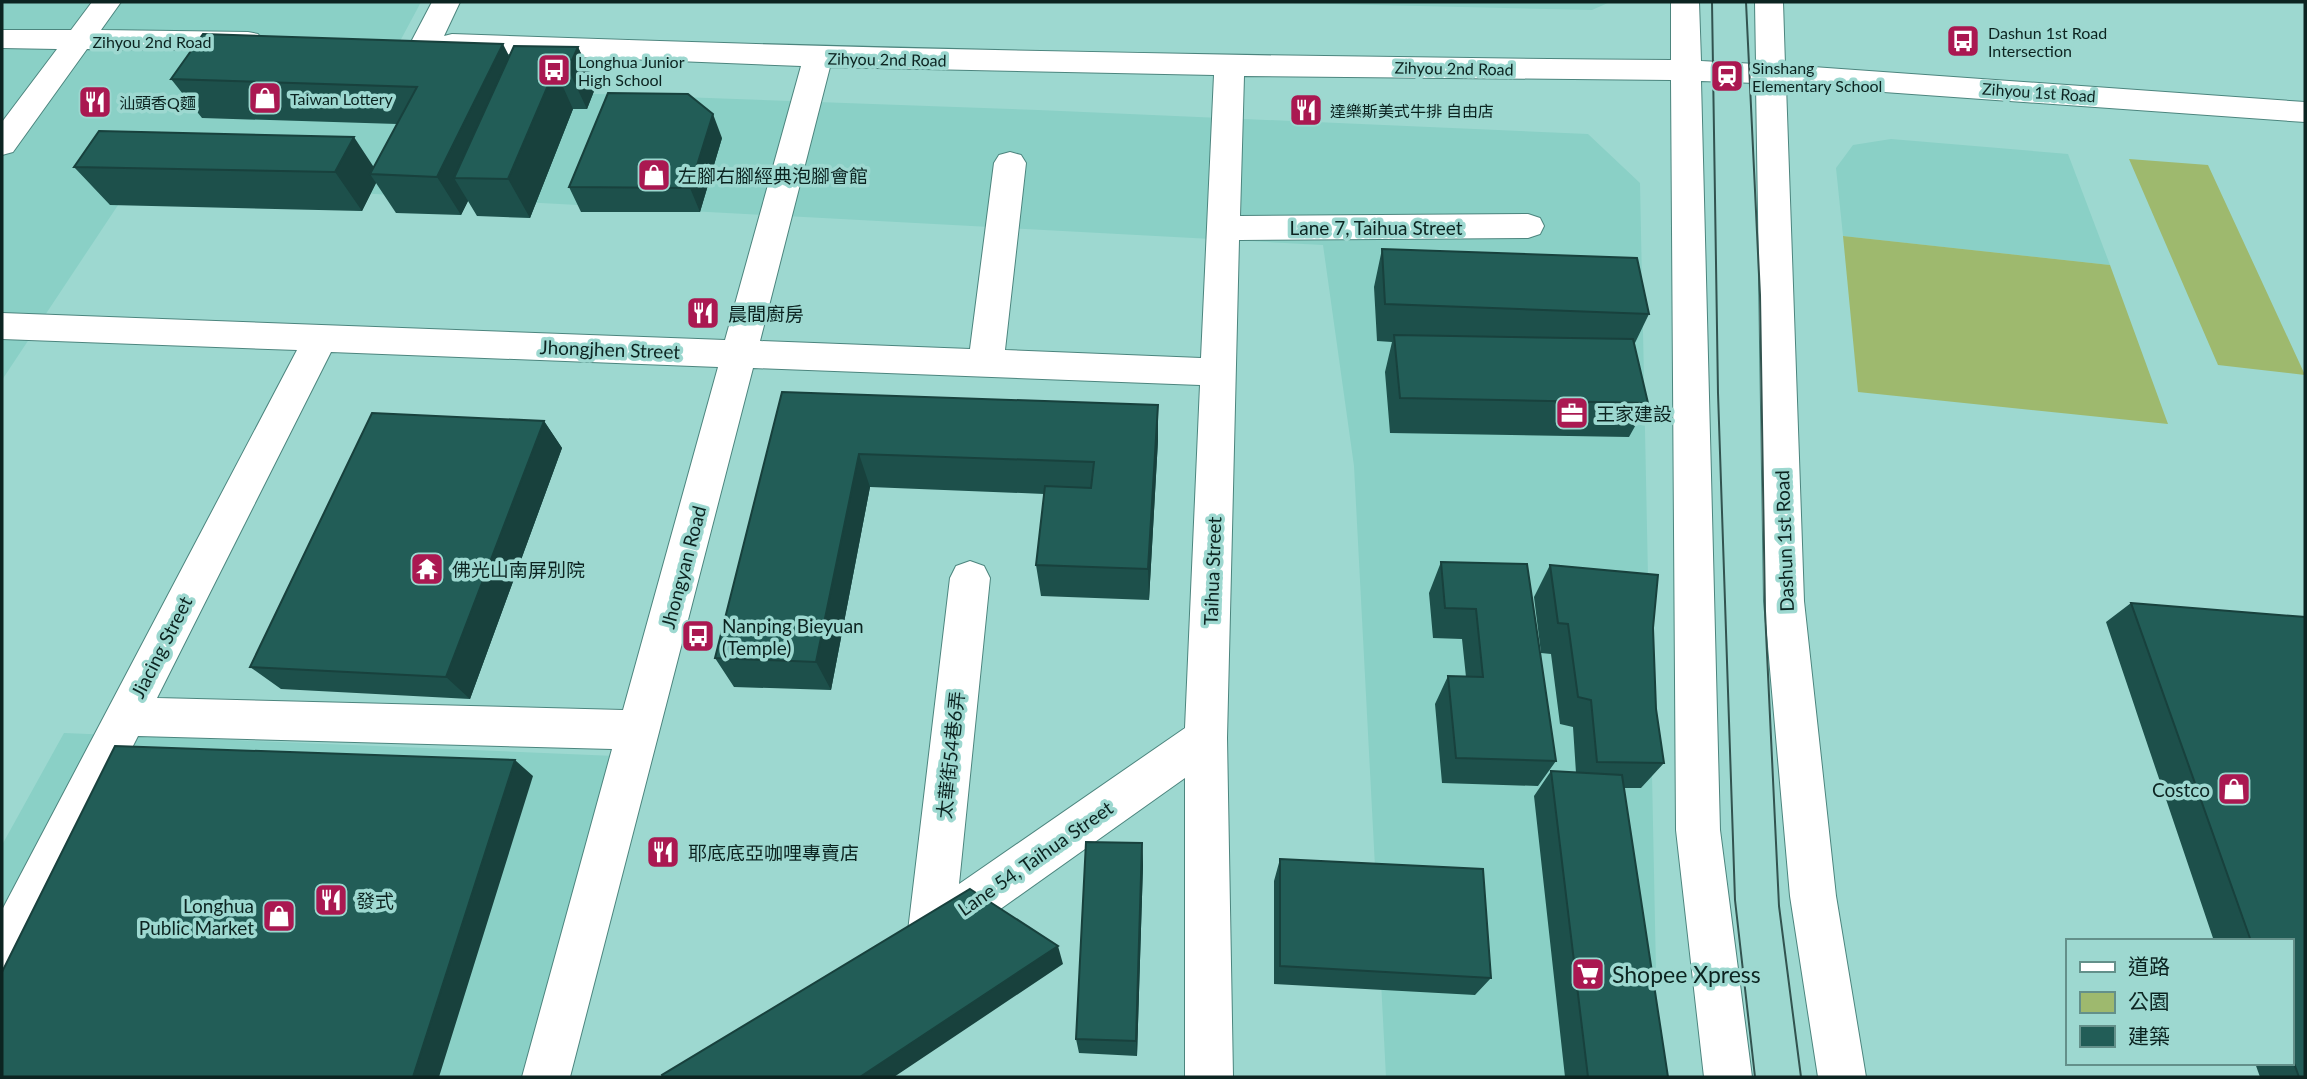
<svg xmlns="http://www.w3.org/2000/svg" width="2307" height="1079" viewBox="0 0 2307 1079" font-family="Lato,'Noto Sans TC',sans-serif">
	<style>
		.built { fill: #8ad0c6 }
		.green { fill: #9eb96e }
		.lines { fill: none; stroke-linecap: round; stroke-linejoin: round }
		.minor-casing { stroke: #4c857e; stroke-width: 2 }
		.minor { fill: #fff; fill-rule: evenodd }
		.tram { stroke: #32534f; stroke-width: 2 }
		.wall { fill: #1d504b }
		.shaded-wall { fill: #18413d }
		.building { fill: #225d57; stroke: #18413d; stroke-width: 2 }
		.labels { text-anchor: middle; dominant-baseline: central; stroke-width: 7; stroke-linejoin: round; paint-order: stroke }
		.far-poi-label { font-size: 16px; fill: #0c2421; stroke: #9dd8d0; text-anchor: start }
		.far-street-label { font-size: 16px; fill: #0c2421; stroke: #9dd8d0 }
		.poi-label { font-size: 19px; fill: #0c2421; stroke: #9dd8d0; text-anchor: start }
		.street-label { font-size: 19px; fill: #0c2421; stroke: #9dd8d0 }
		.near-poi-label { font-size: 23px; fill: #0c2421; stroke: #9dd8d0; text-anchor: start }
	</style>
	<rect width="100%" height="100%" fill="#9dd8d0"/>
	<!-- built -->
	<path class="built" d="M2 2H421L376 86 1038 110 1588 134 1640 183 1657 1021 1666 1077H1386L1354 466 1323 245 134 181 2 380Z
		M1247 2H1610L1592 10Z
		M1891 139 2068 154 2110 265 1843 236 1836 168 1853 145Z
		M64 733 615 756 521 1077H2V845Z"/>
	<!-- green -->
	<path class="green" d="M2129 159 2208 165 2305 375 2218 365Z
		M1843 236 2110 265 2168 424 1858 392Z"/>
	<g class="lines">
		<defs>
			<path id="minor" d="M92 2H121L101 30 248 32 258 34 263 41 258 48 248 50 87 49 13 152 2 155V122L57 49 2 48V30H71Z
				M432 2H460L444 36 452 34C858 49 1264 57 1671 60V2H1699L1701 61 1756 64 1755 2H1783L1785 65 2305 102V122L1786 85 1804 601 1836 896 1866 1077H1818L1790 896 1764 601 1756 83 1701 81 1720 830 1752 1077H1704L1676 830 1671 80 1244 76 1240 216 1528 214 1540 218 1544 226 1540 234 1528 238 1239 240 1227 738 1233 1077H1185V778L947 947 931 954 915 947 908 931 950 578 956 566 970 561 984 566 990 578 959 884 1185 728 1200 385 753 368 570 1077H522L612 749 138 736 18 973 2 980V910L297 350 2 339V313L725 340 801 66 452 52 442 50 439 45 436 49 426 51 416 49 411 42ZM830 67 1214 75 1201 358 1005 350 1026 163 1021 155 1010 152 999 155 994 163 970 349 760 341ZM331 352 718 367 623 710 157 698Z"/>
		</defs>
		<!-- minor casing -->
		<use href="#minor" class="minor-casing"/>
		<!-- minor -->
		<use href="#minor" class="minor"/>
		<!-- tram -->
		<path class="tram" d="M1712 2 1718 393 1735 900 1755 1077
			M1746 2 1760 295 1765 611 1779 906 1801 1077"/>
	</g>
	<!-- wall -->
	<path class="wall" d="M578 47 596 86 587 109H573L530 218 477 216 468 201 461 215 396 213 376 183 362 211 110 205 74 167H374L397 124 202 118 171 79 509 56Z
		M722 138 700 212H581L569 187Z
		M1382 249 1649 314 1634 345 1648 403 1629 437 1390 433 1385 372 1392 342 1377 341 1374 287Z
		M782 392 1158 405V440L1149 600 1041 596 1036 565 1044 494 870 487 831 690 734 687 715 658Z
		M544 421 562 448 470 699 281 689 250 667Z
		M1441 562 1527 564 1556 761 1538 786 1442 783 1435 704 1448 676 1466 677 1462 639 1433 638 1429 593Z
		M1550 565 1653 628 1656 709 1664 763 1641 788H1624L1668 1077H1565L1534 796 1551 771 1576 773 1573 727 1560 724 1551 654 1541 653 1534 597Z
		M2131 603 2305 617V1077H2260L2255 1063H2291V941H2214L2106 622Z
		M1142 843 1143 865 1137 1056 1079 1053 1076 1039Z
		M1280 859 1491 978 1475 995 1274 984V881Z"/>
	<!-- shaded-wall -->
	<path class="shaded-wall" d="M503 44 523 83 454 178 468 201 461 215 437 177Z
		M578 47 596 86 587 109 568 69Z
		M555 69 573 109 530 218 508 179Z
		M713 114 722 138 700 212 690 188Z
		M354 137 379 175 370 174 376 183 362 211 335 172Z
		M1158 405V440L1149 600 1148 569Z
		M544 421 562 448 470 699 446 677Z
		M859 454 870 487 831 690 816 662Z
		M515 760 533 776 439 1077H413Z
		M1142 843 1143 865 1137 1056 1136 1041Z
		M1058 946 1063 964 894 1077H860Z"/>
	<!-- building -->
	<path class="building" d="M203 34 503 44 437 177 370 174 417 87 171 79Z
		M514 46 578 47 568 69H555L508 179 454 178Z
		M608 93 688 94 713 114 690 188 569 187Z
		M99 131 354 137 335 172 74 167Z
		M1382 249 1637 258 1649 314 1385 304Z
		M1394 335 1633 339 1648 403 1400 398Z
		M782 392 1158 405 1148 569 1036 565 1045 486 1091 488 1094 462 859 454 816 662 715 658Z
		M372 413 544 421 446 677 250 667Z
		M1441 562 1527 564 1556 761 1456 758 1448 676 1483 677 1476 609 1445 608Z
		M1550 565 1658 575 1653 628 1656 709 1664 763 1597 762 1591 700 1578 697 1568 624 1558 623Z
		M2131 603 2305 617V1077H2299L2291 1055V941H2251Z
		M115 746 515 760 413 1077H2V972Z
		M1551 771 1622 775 1668 1077H1588Z
		M1086 842 1142 843 1136 1041 1076 1039Z
		M1280 859 1483 869 1491 978 1280 966Z
		M970 889 1058 946 860 1077H663L662 1075Z"/>
	<!-- icons -->
	<defs>
		<symbol id="bus-square" viewBox="-11 -11 22 22"><rect x="-9" y="-9" width="18" height="18" rx="4" fill="#aa1851" stroke="#9dd8d0"/><path d="M-5-6H5V4H4V6H2V4H-2V6H-4V4H-5ZM-3.5-4V0h7V-4ZM-3.5 1.2v1.5H-2V1.2ZM2 1.2v1.5H3.5V1.2Z" fill="#fff"/></symbol>
		<symbol id="station-square" viewBox="-11 -11 22 22"><rect x="-9" y="-9" width="18" height="18" rx="4" fill="#aa1851" stroke="#9dd8d0"/><path d="M-3-6H3Q5-6 5-4V2Q5 4 3 4L4.5 6H3L1.5 4h-3L-3 6H-4.5L-3 4Q-5 4-5 2V-4Q-5-6-3-6ZM-3.5-4v3h7v-3ZM-3.5 1v1.5H-2V1ZM2 1v1.5H3.5V1Z" fill="#fff"/></symbol>
		<symbol id="shop-square" viewBox="-11 -11 22 22"><rect x="-9" y="-9" width="18" height="18" rx="4" fill="#aa1851" stroke="#9dd8d0"/><path d="M-5-2.5h2.3a2.7 3.5 0 0 1 5.4 0H5L5.5 6h-11ZM-1.5-2.5h3a1.5 2.3 0 0 0-3 0Z" fill="#fff"/></symbol>
		<symbol id="restaurant-square" viewBox="-11 -11 22 22"><rect x="-9" y="-9" width="18" height="18" rx="4" fill="#aa1851" stroke="#9dd8d0"/><path d="M-5-6h1v4h1v-4h1v4h1v-4h1v5L-1.5 .5V6h-2V.5L-5-1ZM5-6V6H3V1.5H1.5Q1.5-4 5-6Z" fill="#fff"/></symbol>
		<symbol id="office-square" viewBox="-11 -11 22 22"><rect x="-9" y="-9" width="18" height="18" rx="4" fill="#aa1851" stroke="#9dd8d0"/><path d="M-6-3h4V-5.5h4V-3h4V5H-6ZM-1-4.5V-3h2v-1.5ZM-6 0V1H6V0Z" fill="#fff"/></symbol>
		<symbol id="temple-square" viewBox="-11 -11 22 22"><rect x="-9" y="-9" width="18" height="18" rx="4" fill="#aa1851" stroke="#9dd8d0"/><path d="M0-6L5-2H3V0L6.5 2.5H4V6H1.5V3h-3V6H-4V2.5H-6.5L-3 0V-2H-5Z" fill="#fff"/></symbol>
		<symbol id="supermarket-square" viewBox="-11 -11 22 22"><rect x="-9" y="-9" width="18" height="18" rx="4" fill="#aa1851" stroke="#9dd8d0"/><path d="M-6-5.5h2.5l.6 2H6L4.5 2H-2.5L-4.4-4H-6ZM-1.5 3.2a1.3 1.3 0 1 0 .1 0ZM3 3.2a1.3 1.3 0 1 0 .1 0Z" fill="#fff"/></symbol>
	</defs>
	<g fill-rule="evenodd">
		<use href="#bus-square" x="1944" y="22" width="38" height="38"/>
		<use href="#bus-square" x="535" y="51" width="38" height="38"/>
		<use href="#station-square" x="1708" y="57" width="38" height="38"/>
		<use href="#shop-square" x="246" y="79" width="38" height="38"/>
		<use href="#restaurant-square" x="76" y="83" width="38" height="38"/>
		<use href="#restaurant-square" x="1287" y="91" width="38" height="38"/>
		<use href="#shop-square" x="635" y="156" width="38" height="38"/>
		<use href="#restaurant-square" x="684" y="294" width="38" height="38"/>
		<use href="#office-square" x="1553" y="394" width="38" height="38"/>
		<use href="#temple-square" x="408" y="550" width="38" height="38"/>
		<use href="#bus-square" x="679" y="617" width="38" height="38"/>
		<use href="#shop-square" x="2215" y="770" width="38" height="38"/>
		<use href="#restaurant-square" x="644" y="833" width="38" height="38"/>
		<use href="#restaurant-square" x="312" y="881" width="38" height="38"/>
		<use href="#shop-square" x="260" y="897" width="38" height="38"/>
		<use href="#supermarket-square" x="1569" y="955" width="38" height="38"/>
	</g>
	<g class="labels">
		<!-- far-poi labels -->
		<g class="far-poi-label">
			<text x="1988" y="32">Dashun 1st Road<tspan x="1988" dy="18">Intersection</tspan></text>
			<text x="578" y="61">Longhua Junior<tspan x="578" dy="18">High School</tspan></text>
			<text x="1752" y="67">Sinshang<tspan x="1752" dy="18">Elementary School</tspan></text>
			<text x="290" y="98">Taiwan Lottery</text>
			<text x="119" y="102">汕頭香Q麵</text>
			<text x="1330" y="110">達樂斯美式牛排 自由店</text>
		</g>
		<!-- far-street labels -->
		<g class="far-street-label">
			<text x="152" y="41">Zihyou 2nd Road</text>
			<text transform="translate(887 59) rotate(1)">Zihyou 2nd Road</text>
			<text transform="translate(1454 68) rotate(1)">Zihyou 2nd Road</text>
			<text transform="translate(2039 92) rotate(4)">Zihyou 1st Road</text>
		</g>
		<!-- poi labels -->
		<g class="poi-label">
			<text x="678" y="175">左腳右腳經典泡腳會館</text>
			<text x="728" y="313">晨間廚房</text>
			<text x="1596" y="413">王家建設</text>
			<text x="452" y="569">佛光山南屏別院</text>
			<text x="722" y="625">Nanping Bieyuan<tspan x="722" dy="22">(Temple)</tspan></text>
			<text x="2210" y="789" text-anchor="end">Costco</text>
			<text x="688" y="852">耶底底亞咖哩專賣店</text>
			<text x="356" y="900">發式</text>
			<text x="254" y="905" text-anchor="end">Longhua<tspan x="254" dy="22">Public Market</tspan></text>
		</g>
		<!-- street labels -->
		<g class="street-label">
			<text x="1376" y="227">Lane 7, Taihua Street</text>
			<text transform="translate(610 349) rotate(2)">Jhongjhen Street</text>
			<text transform="translate(1784 541) rotate(-92)">Dashun 1st Road</text>
			<text transform="translate(683 567) rotate(-75)">Jhongyan Road</text>
			<text transform="translate(1212 571) rotate(-88)">Taihua Street</text>
			<text transform="translate(161 647) rotate(-63)">Jiacing Street</text>
			<text transform="translate(950 755) rotate(-84)">太華街54巷6弄</text>
			<text transform="translate(1035 858) rotate(-35)">Lane 54, Taihua Street</text>
		</g>
		<!-- near-poi labels -->
		<g class="near-poi-label">
			<text x="1612" y="974">Shopee Xpress</text>
		</g>
	</g>
	<!-- border -->
	<rect width="2307" height="1079" fill="none" stroke="#0c2421" stroke-width="7"/>
	<!-- legend -->
	<rect x="2066" y="939" width="228" height="126" fill="#9dd8d0" stroke="#63908a" stroke-width="2"/>
	<rect x="2080" y="962" width="35" height="10" fill="#ffffff" stroke="#63908a" stroke-width="2"/>
	<text x="2128" y="974" font-size="21" fill="#0c2421">道路</text>
	<rect x="2080" y="992" width="35" height="21" fill="#9eb96e" stroke="#63908a" stroke-width="2"/>
	<text x="2128" y="1009" font-size="21" fill="#0c2421">公園</text>
	<rect x="2080" y="1026" width="35" height="21" fill="#225d57" stroke="#63908a" stroke-width="2"/>
	<text x="2128" y="1044" font-size="21" fill="#0c2421">建築</text>
</svg>
